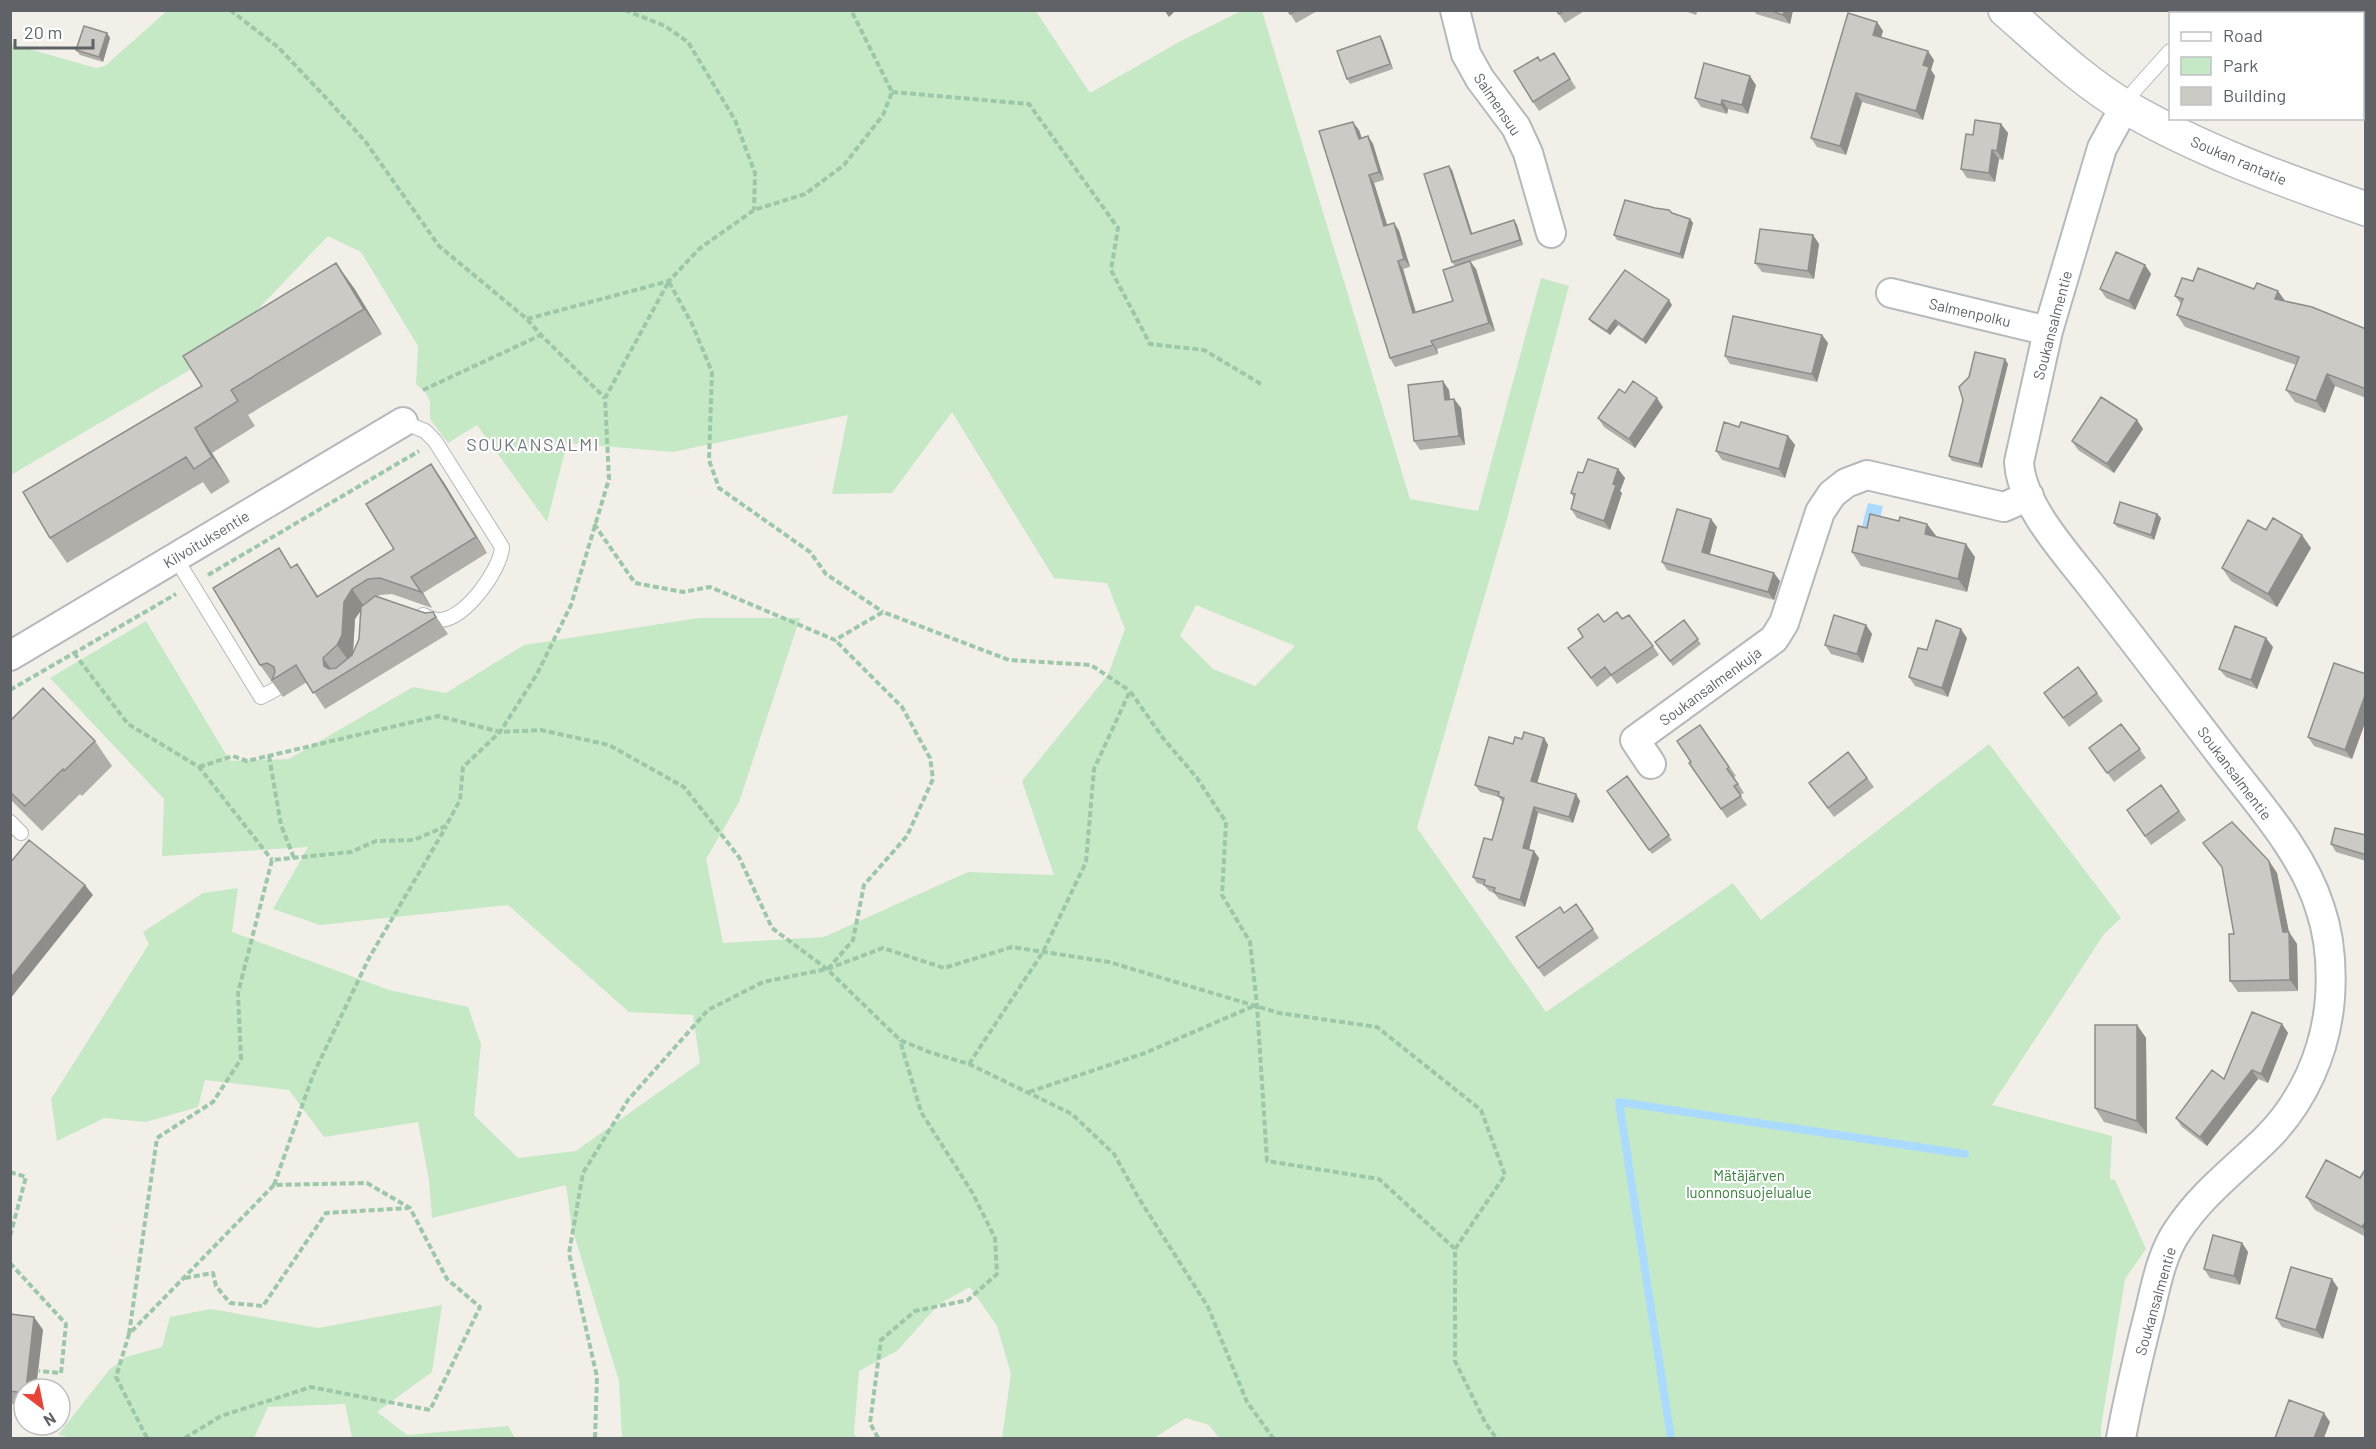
<svg xmlns="http://www.w3.org/2000/svg" width="2376" height="1449" viewBox="0 0 2376 1449" font-family="Barlow,sans-serif">
	<style>
		.green { fill: #c5e8c5; fill-rule: evenodd }
		.water { fill: #aadaff }
		.lines { fill: none; stroke-linecap: round; stroke-linejoin: round }
		.stream { stroke: #aadaff; stroke-width: 8 }
		.lane-casing { stroke: #b5b8bc; stroke-width: 16 }
		.street-casing { stroke: #b5b8bc; stroke-width: 32 }
		.secondary-casing { stroke: #b6babf; stroke-width: 36 }
		.path { stroke: #9cc7a9; stroke-width: 4; stroke-dasharray: 6 3; stroke-linecap: butt }
		.lane { stroke: #fff; stroke-width: 14 }
		.street { stroke: #fff; stroke-width: 28 }
		.secondary { stroke: #fff; stroke-width: 33 }
		.wall { fill: #afaea9; fill-rule: evenodd }
		.shaded-wall { fill: #8f8d8a }
		.building { fill: #cccac5; stroke: #8f8d8a; stroke-width: 1.5 }
		.labels { text-anchor: middle; dominant-baseline: central; stroke-width: 4.5; stroke-linejoin: round; paint-order: stroke }
		.street-label { font-size: 15px; fill: #5f6368; stroke: #fff }
		.park-label { font-size: 15px; fill: #348238; stroke: #fff }
		.quarter-label { font-size: 18px; letter-spacing: 1.5px; fill: #70757a; stroke: #fff }
	</style>
	<rect width="100%" height="100%" fill="#f1efe8"/>
	<!-- green -->
	<path class="green" d="M168 10H1035L1090 93 1179 42 1241 11H1262L1410 499 1478 511 1541 278 1569 286 1507 519 1417 828 1546 1012 1733 883 1761 920 1989 744 2121 918 2104 934 1992 1105 2112 1136 2110 1179 2115 1180 2146 1249 2125 1279 2101 1427V1438H1219L1209 1425 1186 1418 1154 1438H1002L1011 1374 997 1326 970 1287 939 1304 897 1351 859 1371 854 1433 857 1438H622L619 1381 572 1228 566 1185 432 1218 429 1180 418 1122 324 1137 289 1090 205 1080 198 1107 146 1122 104 1118 57 1141 51 1099 149 944 143 932 203 893 238 888 232 932 389 990 468 1007 481 1044 474 1115 518 1158 576 1151 700 1063 693 1015 629 1012 508 905 320 925 273 909 308 847 162 856 164 799 50 678 146 621 230 761 289 759 413 687 446 693 524 645 699 618H800L739 802 706 859 723 943 824 937 968 872 1054 875 1022 781 1108 675 1125 629 1107 583 1054 578 952 412 892 493 832 494 848 415 673 452 567 443 547 522 477 425 448 443 430 419V402L426 393 416 384 418 346 361 252 328 236 212 357 11 475V44L96 68 105 66ZM1196 605 1295 646 1255 686 1213 669 1180 636Z
		M442 1305 432 1372 377 1412 407 1435 508 1426 515 1438H352L345 1404 268 1407 254 1438H75L58 1435 109 1370 126 1357 162 1347 170 1317 211 1309 318 1328Z"/>
	<!-- water -->
	<path class="water" d="M1868 503 1883 506 1877 530 1862 526Z"/>
	<g class="lines">
		<!-- stream -->
		<path class="stream" d="M1671 1438 1619 1102 1965 1154"/>
		<defs>
			<path id="lane" d="M2125 106 2135 90 2170 51
				M403 422 425 431 435 441 502 547C501 569 466 618 441 620 436 621 428 617 423 615
				M175 557 261 697 278 688
				M10 822 21 833"/>
			<path id="street" d="M1455 10 1466 54 1480 79 1516 127 1528 153 1551 233
				M1891 293 2048 331
				M10 656 403 422
				M1651 764 1635 740 1774 639 1784 623 1820 512 1832 494 1846 483 1867 475 2004 507 2029 496
				M2121 1438C2129 1395 2139 1353 2150 1310 2156 1284 2162 1253 2178 1230 2202 1194 2234 1170 2265 1140 2303 1103 2326 1051 2330 998 2332 968 2330 937 2320 908 2303 854 2262 808 2228 764 2182 704 2136 643 2089 583 2064 551 2021 504 2019 462L2048 331 2102 148 2125 106"/>
			<path id="secondary" d="M2005 10C2043 43 2082 81 2126 107 2201 151 2284 180 2366 209"/>
		</defs>
		<!-- lane casing -->
		<use href="#lane" class="lane-casing"/>
		<!-- street casing -->
		<use href="#street" class="street-casing"/>
		<!-- secondary casing -->
		<use href="#secondary" class="secondary-casing"/>
		<!-- path -->
		<path class="path" d="M230 10 278 47 327 99 365 141 439 246 527 319 541 335 605 398
			M625 10 665 26 688 42 735 120 755 173 754 210
			M892 92 1029 104 1118 228 1111 270 1150 344 1204 350 1261 384
			M669 282 692 324 712 372 709 460 719 488 810 552 826 574 883 612
			M527 319 669 281 699 249 754 210 805 194 844 165 883 115 892 92 851 10
			M423 390 541 335
			M594 524 635 583 683 592 710 587 835 640 883 612 1009 660 1091 665 1130 691
			M208 575 419 451
			M74 653 128 724 199 767 272 860
			M10 690 176 594
			M269 756 281 825 294 858
			M199 767 233 756 247 761 438 716 500 732 541 730 609 745 684 787 739 857 772 928 827 969 900 1040 929 1052 969 1064 1072 1114 1114 1154 1138 1197 1208 1307 1247 1402 1273 1438
			M828 969 853 940 864 885 907 836 933 779 930 758 902 707 835 640
			M969 1064 1043 952 1086 862 1094 769 1130 691 1163 738 1197 778 1226 822 1222 895 1250 942 1257 1005 1267 1161 1379 1179 1455 1249V1361L1485 1422 1496 1438
			M1029 1092 1145 1053 1256 1005
			M10 1172 26 1177 10 1236
			M274 1185 313 1075 369 958 446 827
			M10 1263 66 1324 61 1373 39 1371
			M185 1278 213 1273 216 1286 230 1303 263 1306 326 1213 409 1208
			M129 1334 157 1138 213 1102 241 1059 238 993 272 860 351 852 376 841 414 840 446 826 460 800 463 767 500 732 537 674 571 605 609 479 605 398 669 281
			M147 1438 116 1377 129 1334 274 1185 367 1183 410 1208 447 1279 480 1307 430 1410 311 1387 221 1416 185 1438
			M595 1438 597 1377 569 1253 583 1173 628 1100 708 1010 763 982 827 969 883 948 944 968 1012 947 1109 962 1279 1013 1377 1027 1481 1110 1505 1175 1455 1249
			M878 1438 870 1423 881 1340 915 1311 968 1300 997 1274 995 1238 972 1192 921 1112 900 1040"/>
		<!-- lane -->
		<use href="#lane" class="lane"/>
		<!-- street -->
		<use href="#street" class="street"/>
		<!-- secondary -->
		<use href="#secondary" class="secondary"/>
	</g>
	<!-- wall -->
	<path class="wall" d="M1288 10H1319L1296 23Z
		M1556 10H1586L1565 23Z
		M1682 10H1698L1696 15Z
		M1754 10H1793L1790 24 1756 14Z
		M1877 22 1883 31 1881 37 1934 60 1931 70 1935 76 1923 120 1862 102 1846 155 1817 147 1811 138Z
		M107 33 110 38 103 62 80 55 76 50Z
		M1380 36 1383 41 1393 69 1350 84 1347 79Z
		M1540 61 1560 62 1576 88 1539 111 1533 102Z
		M1756 85 1748 114 1728 109 1727 114 1701 107 1695 98Z
		M2001 124 2008 133 2003 160 1999 159 1995 182 1967 178 1961 169 1973 135Z
		M1359 130 1362 138 1368 136 1373 144 1384 180 1374 183 1387 225 1394 223 1399 231 1410 267 1403 269 1416 312 1453 301 1455 266 1452 262V170L1472 234 1514 220 1517 225 1523 245 1470 262 1476 269 1495 331 1437 349 1438 354 1395 367 1390 358Z
		M1672 213 1690 219 1693 223 1683 259 1617 240 1614 235Z
		M1813 235 1819 244 1814 279 1762 272 1755 263Z
		M2145 265 2151 274 2135 310 2106 298 2100 289Z
		M2193 281 2285 301 2366 329V398L2335 386 2325 413 2295 402 2286 390 2296 365 2185 327 2177 315 2181 304 2175 296Z
		M354 288 382 334 248 415 255 426 212 453 230 482 211 494 203 482 67 563 50 538 202 386Z
		M1672 305 1646 344 1618 325 1610 335 1592 323 1589 319Z
		M1822 335 1828 343 1817 382 1730 364 1725 356Z
		M2008 364 1982 468 1952 461 1949 456Z
		M1449 390 1450 399H1454L1461 408 1465 445 1420 450 1414 441Z
		M1625 393 1663 407 1635 448 1604 427 1598 418Z
		M2137 420 2143 429 2114 473 2078 450 2072 441Z
		M1739 427 1788 436 1795 445 1785 478 1722 460 1716 451Z
		M1618 469 1625 478 1620 491 1622 493 1610 530 1577 518 1571 509 1574 498 1571 493 1583 473Z
		M443 481 487 553 423 593 432 608 392 594 380 595 378 596 425 613 433 612 448 634 325 709 307 682 283 697 260 665 292 567 297 564 318 596 394 549ZM361 610 359 639 351 656 353 652 355 619Z
		M2157 514 2161 518 2154 540 2117 527 2114 523Z
		M1899 521 1927 524 1936 537 1975 557 1967 592 1861 566 1852 552 1867 528Z
		M1717 527 1709 554 1780 581 1774 600 1667 570 1662 562Z
		M2311 548 2277 607 2231 581 2222 568Z
		M1622 619 1653 646 1659 655 1617 684 1611 676 1597 687 1568 648 1604 622Z
		M1684 620 1701 644 1673 666 1655 642Z
		M1866 625 1872 634 1863 663 1831 654 1825 645Z
		M1967 638 1948 697 1915 686 1909 677 1927 650Z
		M2273 647 2257 689 2226 677 2219 669Z
		M2078 667 2103 701 2069 727 2044 693Z
		M2366 674V720L2352 759 2314 746 2308 737Z
		M10 721 95 741 112 766 82 796 80 794 42 831 10 799Z
		M2121 724 2146 758 2114 782 2089 748Z
		M1700 725 1736 776 1734 777 1744 793 1740 795 1747 805 1727 818 1689 763 1691 762Z
		M1544 738 1548 745 1537 783 1580 801 1573 823 1538 813 1529 850 1539 858 1525 907 1499 899 1494 893 1489 891 1484 885 1477 883 1473 877 1492 840 1502 802 1499 797 1480 792 1475 785 1522 739Z
		M1848 752 1874 787 1834 817 1809 783Z
		M1627 776 1672 840 1652 854 1607 791Z
		M2161 785 2186 820 2151 845 2127 810Z
		M2366 835V861L2336 852 2331 844Z
		M2269 861 2277 873 2289 932 2297 944 2298 991 2238 992 2230 981 2234 934Z
		M1576 904 1599 938 1544 977 1516 937 1564 913Z
		M2282 1024 2288 1033 2268 1083 2258 1079 2207 1146 2182 1127 2176 1118 2224 1079Z
		M2137 1025 2146 1038 2147 1134 2104 1122 2095 1108Z
		M2366 1168V1237L2315 1210 2306 1197 2360 1178Z
		M2242 1243 2248 1252 2240 1285 2210 1278 2204 1269Z
		M2338 1288 2323 1339 2282 1327 2276 1318Z
		M10 1314 34 1317 43 1330 24 1389V1405L10 1404Z"/>
	<!-- shaded-wall -->
	<path class="shaded-wall" d="M1164 10H1176L1169 17Z
		M1785 10H1793L1790 24 1783 15Z
		M1877 22 1883 31 1879 44 1873 35Z
		M107 33 110 38 103 62 99 57Z
		M1380 36 1383 41 1393 69 1390 64Z
		M1928 51 1934 60 1931 70 1935 76 1923 120 1916 111 1923 65Z
		M1750 76 1756 85 1748 114 1742 105Z
		M1856 93 1862 102 1846 155 1840 146Z
		M1722 100 1728 109 1727 114 1721 105Z
		M1353 122 1359 130 1364 147 1359 139Z
		M2001 124 2008 133 2003 160 1997 151Z
		M1368 136 1373 144 1384 180 1379 172Z
		M1992 150 1999 159 1995 182 1989 173Z
		M1449 166 1452 170 1474 239 1471 234Z
		M1369 175 1374 183 1390 234 1384 226Z
		M1690 219 1693 223 1683 259 1680 254Z
		M1514 220 1517 225 1523 245 1520 240Z
		M1394 223 1399 231 1410 267 1404 259Z
		M1813 235 1819 244 1814 279 1808 271Z
		M1398 261 1403 269 1418 321 1413 313Z
		M1470 261 1476 269 1495 331 1489 323Z
		M336 263 354 288 382 334 364 309Z
		M2145 265 2151 274 2135 310 2129 301Z
		M2278 291 2286 302 2275 299Z
		M1669 300 1672 305 1646 344 1643 340Z
		M1615 320 1618 325 1610 335 1607 331Z
		M1822 335 1828 343 1817 382 1812 374Z
		M1431 341 1437 349 1438 354 1433 345Z
		M2005 359 2008 364 1982 468 1979 464Z
		M2327 374 2335 386 2325 413 2316 401Z
		M1443 381 1449 390 1451 409 1445 400Z
		M1657 398 1663 407 1635 448 1629 439Z
		M1454 399 1461 408 1465 445 1459 436Z
		M2137 420 2143 429 2114 473 2107 464Z
		M195 428 212 453 230 482 212 457Z
		M1788 436 1795 445 1785 478 1779 469Z
		M431 464 443 481 487 553 476 537Z
		M1618 469 1625 478 1620 491 1622 493 1610 530 1604 521 1613 484Z
		M2157 514 2161 518 2154 540 2151 535Z
		M1711 519 1717 527 1708 561 1702 552Z
		M1927 524 1937 537 1925 534Z
		M2302 535 2311 548 2277 607 2268 594Z
		M1966 544 1975 557 1967 592 1958 579Z
		M297 564 308 581 328 613 317 597Z
		M1774 573 1780 581 1774 600 1768 592Z
		M411 577 423 593 432 608 421 592Z
		M352 589 364 606 355 619 353 652 349 661 337 645 344 602Z
		M1866 625 1872 634 1863 663 1857 654Z
		M1961 629 1967 638 1948 697 1942 688Z
		M2266 638 2273 647 2257 689 2251 680Z
		M323 658 335 674 324 666Z
		M2366 693V720L2352 759 2345 750Z
		M1544 738 1548 745 1536 787 1531 781Z
		M1576 794 1580 801 1573 823 1569 817Z
		M1534 807 1538 813 1528 854 1523 848Z
		M1534 851 1539 858 1525 907 1520 900Z
		M2269 861 2277 873 2289 933V932L2297 944 2298 991 2290 980 2283 932Z
		M85 885 93 895 10 999V979Z
		M2282 1024 2288 1033 2268 1083 2261 1074Z
		M2137 1025 2146 1038 2147 1134 2137 1121Z
		M2252 1070 2258 1079 2207 1146 2200 1137Z
		M2366 1220V1232L2362 1227Z
		M2242 1243 2248 1252 2240 1285 2234 1276Z
		M2332 1279 2338 1288 2323 1339 2316 1330Z
		M34 1317 43 1330 36 1389H26Z
		M2324 1413 2330 1422 2324 1438H2314Z"/>
	<!-- building -->
	<path class="building" d="M1288 10H1297L1290 14Z
		M1556 10H1565L1559 14Z
		M1769 10H1785L1783 15Z
		M1848 13 1877 22 1873 35 1928 51 1923 65 1929 67 1916 111 1856 93 1840 146 1811 138Z
		M84 26 107 33 99 57 76 50Z
		M1380 36 1390 64 1347 79 1337 51Z
		M1554 53 1570 79 1533 102 1514 71 1538 57 1540 61Z
		M1704 63 1750 76 1742 105 1722 100 1721 105 1695 98Z
		M1975 120 2001 124 1997 151 1992 150 1989 173 1961 169 1966 134 1973 135Z
		M1353 122 1359 139 1368 136 1379 172 1369 175 1384 226 1394 223 1404 259 1398 261 1413 313 1453 301 1443 270 1470 261 1489 323 1431 341 1433 345 1390 358 1319 131Z
		M1449 166 1471 234 1514 220 1520 240 1452 262 1424 174Z
		M1625 200 1655 208 1669 210 1672 213 1690 219 1680 254 1614 235Z
		M1760 229 1813 235 1808 271 1755 263Z
		M2116 252 2145 265 2129 301 2100 289Z
		M336 263 364 309 231 390 238 401 195 428 212 457 194 469 186 457 50 538 23 492 202 386 183 356Z
		M2198 268 2254 289 2257 283 2278 291 2275 299 2312 307 2366 329V389L2327 374 2316 401 2286 390 2299 357 2177 315 2183 299 2175 296 2182 278 2193 281Z
		M1625 270 1669 300 1643 340 1615 320 1607 331 1589 319Z
		M1733 316 1822 335 1812 374 1725 356Z
		M1975 352 2005 359 1979 464 1949 456 1963 400 1959 387 1969 377Z
		M1443 381 1445 400 1454 399 1459 436 1414 441 1408 385Z
		M1633 381 1657 398 1629 439 1598 418 1619 389 1625 393Z
		M2101 397 2137 420 2107 464 2072 441Z
		M1724 422 1739 427 1741 422 1788 436 1779 469 1716 451Z
		M1588 459 1618 469 1613 484 1616 485 1604 521 1571 509 1575 494 1571 493 1578 472 1583 473Z
		M431 464 476 537 411 577 421 592 380 578 368 579 352 589 344 602 342 635 337 645 323 658 324 666 329 669 336 668 352 655 359 639 361 607 375 596 425 613 433 612 436 617 313 693 296 665 272 680 275 672 274 667 267 663 260 665 213 588 279 548 291 568 297 564 317 597 394 549 366 504Z
		M2120 502 2157 514 2151 535 2114 523Z
		M1677 509 1711 519 1702 552 1774 573 1768 592 1662 562Z
		M1870 514 1899 521 1900 517 1927 524 1925 534 1966 544 1958 579 1852 552 1858 526 1867 528Z
		M2273 518 2302 535 2268 594 2222 568 2248 520 2266 530Z
		M1617 612 1622 619 1629 615 1653 646 1611 675 1605 667 1591 678 1568 648 1583 637 1578 629 1598 614 1604 622Z
		M1834 615 1866 625 1857 654 1825 645Z
		M1684 620 1698 639 1670 661 1655 642Z
		M1936 620 1961 629 1942 688 1909 677 1918 648 1927 650Z
		M2235 626 2266 638 2251 680 2219 669Z
		M2334 663 2366 674V693L2345 750 2308 737Z
		M2078 667 2097 693 2063 718 2044 693Z
		M43 688 95 741 64 771 63 769 25 806 10 792V721Z
		M2121 724 2140 749 2107 773 2089 748Z
		M1700 725 1729 767 1727 769 1738 784 1734 786 1741 796 1721 809 1689 763 1691 762 1677 741Z
		M1524 732 1544 738 1531 781 1576 794 1569 817 1534 807 1523 848 1534 851 1520 900 1494 892 1495 888 1484 885 1485 880 1473 877 1484 838 1492 840 1504 798 1498 796 1499 792 1475 785 1489 737 1513 744 1515 737 1522 739Z
		M1848 752 1867 778 1828 808 1809 783Z
		M1627 776 1669 835 1649 850 1607 791Z
		M2161 785 2179 811 2145 836 2127 810Z
		M2232 822 2269 861 2283 932H2289L2290 980 2230 981 2229 934H2234L2222 867 2203 843Z
		M2335 828 2366 835V855L2331 844Z
		M29 840 85 885 10 979V863Z
		M1576 904 1593 929 1538 968 1516 937 1560 907 1564 913Z
		M2252 1012 2282 1024 2261 1074 2252 1070 2200 1137 2176 1118 2212 1070 2224 1079Z
		M2095 1025H2137V1121L2095 1108Z
		M2326 1160 2360 1178 2366 1168V1220L2362 1227 2306 1197Z
		M2213 1235 2242 1243 2234 1276 2204 1269Z
		M2291 1267 2332 1279 2316 1330 2276 1318Z
		M10 1314 34 1317 26 1389H24V1393L10 1391Z
		M2289 1400 2324 1413 2314 1438H2275Z"/>
	<g class="labels">
		<!-- street labels -->
		<g class="street-label">
			<text transform="translate(1498 104) rotate(56)">Salmensuu</text>
			<text transform="translate(2239 160) rotate(23)">Soukan rantatie</text>
			<text transform="translate(1970 312) rotate(13)">Salmenpolku</text>
			<text transform="translate(2052 325) rotate(-75)">Soukansalmentie</text>
			<text transform="translate(206 539) rotate(-31)">Kilvoituksentie</text>
			<text transform="translate(1710 686) rotate(-36)">Soukansalmenkuja</text>
			<text transform="translate(2235 773) rotate(53)">Soukansalmentie</text>
			<text transform="translate(2155 1301) rotate(-74)">Soukansalmentie</text>
		</g>
		<!-- park labels -->
		<g class="park-label">
			<text x="1749" y="1175">Mätäjärven<tspan x="1749" dy="17">luonnonsuojelualue</tspan></text>
		</g>
		<!-- quarter labels -->
		<g class="quarter-label">
			<text x="533" y="444">SOUKANSALMI</text>
		</g>
	</g>
	<!-- border -->
	<rect width="2376" height="1449" fill="none" stroke="#5f6368" stroke-width="24"/>
	<!-- legend -->
	<rect x="2169" y="12" width="195" height="108" fill="#ffffff" stroke="#bfc1c3" stroke-width="1.5"/>
	<rect x="2181" y="32" width="30" height="9" fill="#ffffff" stroke="#bfc1c3" stroke-width="1.5"/>
	<text x="2223" y="42" font-size="18" fill="#5f6368">Road</text>
	<rect x="2181" y="57" width="30" height="18" fill="#c5e8c5" stroke="#bfc1c3" stroke-width="1.5"/>
	<text x="2223" y="72" font-size="18" fill="#5f6368">Park</text>
	<rect x="2181" y="87" width="30" height="18" fill="#cccac5" stroke="#bfc1c3" stroke-width="1.5"/>
	<text x="2223" y="102" font-size="18" fill="#5f6368">Building</text>
	<!-- north arrow -->
	<g transform="translate(42 1407) rotate(148)"><circle r="28" fill="#ffffff" stroke="#bfc1c3" stroke-width="1.5"/>
	<path d="M0-4.5L10 22L0 15L-10 22Z" fill="#ea4335"/>
	<text y="-9" font-size="16" font-weight="bold" text-anchor="middle" fill="#5f6368">N</text>
	</g>
	<!-- scale -->
	<path d="M15 39v9h78v-9" fill="none" stroke="#5f6368" stroke-width="3"/>
	<text x="24" y="39" font-size="18" fill="#5f6368" stroke="#ffffff" stroke-width="4.5" paint-order="stroke">20 m</text>
</svg>
